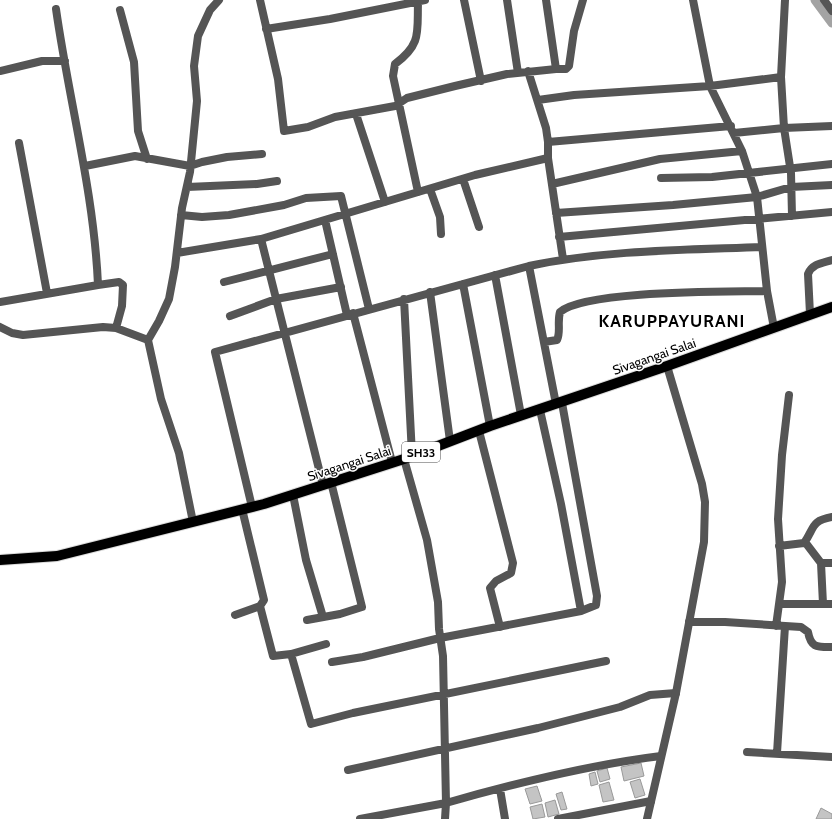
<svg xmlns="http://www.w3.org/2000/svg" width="832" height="819" viewBox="0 0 832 819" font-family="Cabin,sans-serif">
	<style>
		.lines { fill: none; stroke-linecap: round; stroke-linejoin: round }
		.canal { stroke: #a3a3a3; stroke-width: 9 }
		.building { fill: #c4c4c4; stroke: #999 }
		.primary-casing { stroke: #dbdbdb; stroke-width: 12 }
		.minor { stroke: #555; stroke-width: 8 }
		.tertiary { stroke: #555; stroke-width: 8 }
		.primary { stroke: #000; stroke-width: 10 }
		.labels { text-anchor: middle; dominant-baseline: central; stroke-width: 3; stroke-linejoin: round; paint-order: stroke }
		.shield { fill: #fff; stroke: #4c4c4c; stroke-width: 1 }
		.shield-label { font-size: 12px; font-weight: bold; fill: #000 }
		.street-label { font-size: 13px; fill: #000; stroke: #fff }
		.district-label { font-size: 17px; font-weight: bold; letter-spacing: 1px; fill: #000; stroke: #fff }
	</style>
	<rect width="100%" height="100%" fill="#fff"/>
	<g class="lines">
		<!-- canal -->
		<path class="canal" d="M815 0 832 23"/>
	</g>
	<!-- building -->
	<path class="building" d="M641 763 644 776 624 781 621 767Z
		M607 768 610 779 600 782 597 771Z
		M595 772 598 784 591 786 589 774Z
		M640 779 645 795 635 798 630 782Z
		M609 782 614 800 603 802 599 785Z
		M537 786 542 801 530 804 525 789Z
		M562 792 567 809 561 810 556 794Z
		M555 800 559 814 548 817 545 803Z
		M542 804 545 817 533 819 530 807Z
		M821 808 832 814V819H816Z"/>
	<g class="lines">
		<defs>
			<path id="primary" d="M0 560 57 556 264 504 404 459 490 426 667 366 832 307"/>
		</defs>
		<!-- primary casing -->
		<use href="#primary" class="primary-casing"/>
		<!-- minor -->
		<path class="minor" d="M260 0 278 79 284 131 308 127 335 117 395 106 407 98 455 86 507 74 556 69 546 0
			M464 0 481 81
			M507 0 518 73
			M693 0 710 86 742 151 757 197 767 291 774 328
			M785 0 781 77 784 128 791 173 792 216
			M824 0 832 11
			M120 10 134 62 138 131 147 159
			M266 29 330 19 425 0
			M556 69H566L569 66 574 31 583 0
			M0 71 42 61H65
			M528 71 546 128 548 142
			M538 100 574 95 710 86 781 77
			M356 114 385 202
			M734 133 784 128 832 126
			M19 143 47 293
			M548 158 563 259
			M85 166 135 156 190 166 202 162 227 157 262 154
			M661 178 712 177 832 164
			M463 179 479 227
			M552 184 660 159 742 151
			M187 187 257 184 277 181
			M430 189 440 217 441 234
			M418 192 393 76 395 64C422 44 417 32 418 2
			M556 213 673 205 757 197 791 187 832 185
			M181 215 202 217 229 215 284 205 306 198 341 196 369 309
			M325 220 347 315
			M559 237 832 212
			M177 253 261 239
			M529 266 556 404
			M495 275 521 415
			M224 282 333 254
			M463 284 490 426
			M98 285 119 282 123 285 122 306 116 328
			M430 292 450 441
			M404 299 412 455
			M0 302 98 285C94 192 69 101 56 9
			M353 313 392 462
			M810 314 808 274C812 264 822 263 832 260
			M230 316 276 299 341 287
			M0 327 12 333 23 335 103 327 116 328 148 340
			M544 342 557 340C561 332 557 322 560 312 586 290 727 292 767 291
			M540 410 561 504 581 611
			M479 431 513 563 511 573 496 581 490 588 500 627
			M404 459 427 540 438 602 439 629 443 656 446 803C516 783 588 765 661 756
			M323 485 261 239 475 175 548 158V142L731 126
			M293 495 306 560 323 617
			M252 507 215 352 529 266C605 250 684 250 762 247
			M193 522 179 453 161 399 148 340 159 321 169 299 175 267 182 208 190 172 197 101 194 66 198 36 210 10 219 0
			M805 542 821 563 823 604
			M779 546 804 543C815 528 810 521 832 517
			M821 563H832
			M779 604H832
			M260 606 273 656 291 654 311 724 353 713 606 661
			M235 615 260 606 264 600 242 509
			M307 620 340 614 362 607 331 482
			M689 622H725L801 627 808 632C811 648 817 647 832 647
			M776 626 782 582 778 519 782 455 789 395
			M291 654 326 644
			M332 662 363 657 440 638 581 611 596 605 597 596 562 403
			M747 752 832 757
			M777 753 785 626
			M348 770 538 728 620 707 650 695 676 693
			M500 789 505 819
			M360 819 446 803 445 819
			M558 819 651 801"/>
		<!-- tertiary -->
		<path class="tertiary" d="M647 819 676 693 704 542 705 502 702 484 667 366"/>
		<!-- primary -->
		<use href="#primary" class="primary"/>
	</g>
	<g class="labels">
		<!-- shield labels -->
		<rect class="shield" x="402" y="442" width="38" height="20" rx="3"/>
		<g class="shield-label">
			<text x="421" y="452">SH33</text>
		</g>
		<!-- street labels -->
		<g class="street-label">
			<text transform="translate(654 356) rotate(-19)">Sivagangai Salai</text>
			<text transform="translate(349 463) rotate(-18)">Sivagangai Salai</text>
		</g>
		<!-- district labels -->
		<g class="district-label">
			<text x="672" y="321">KARUPPAYURANI</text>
		</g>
	</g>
</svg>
